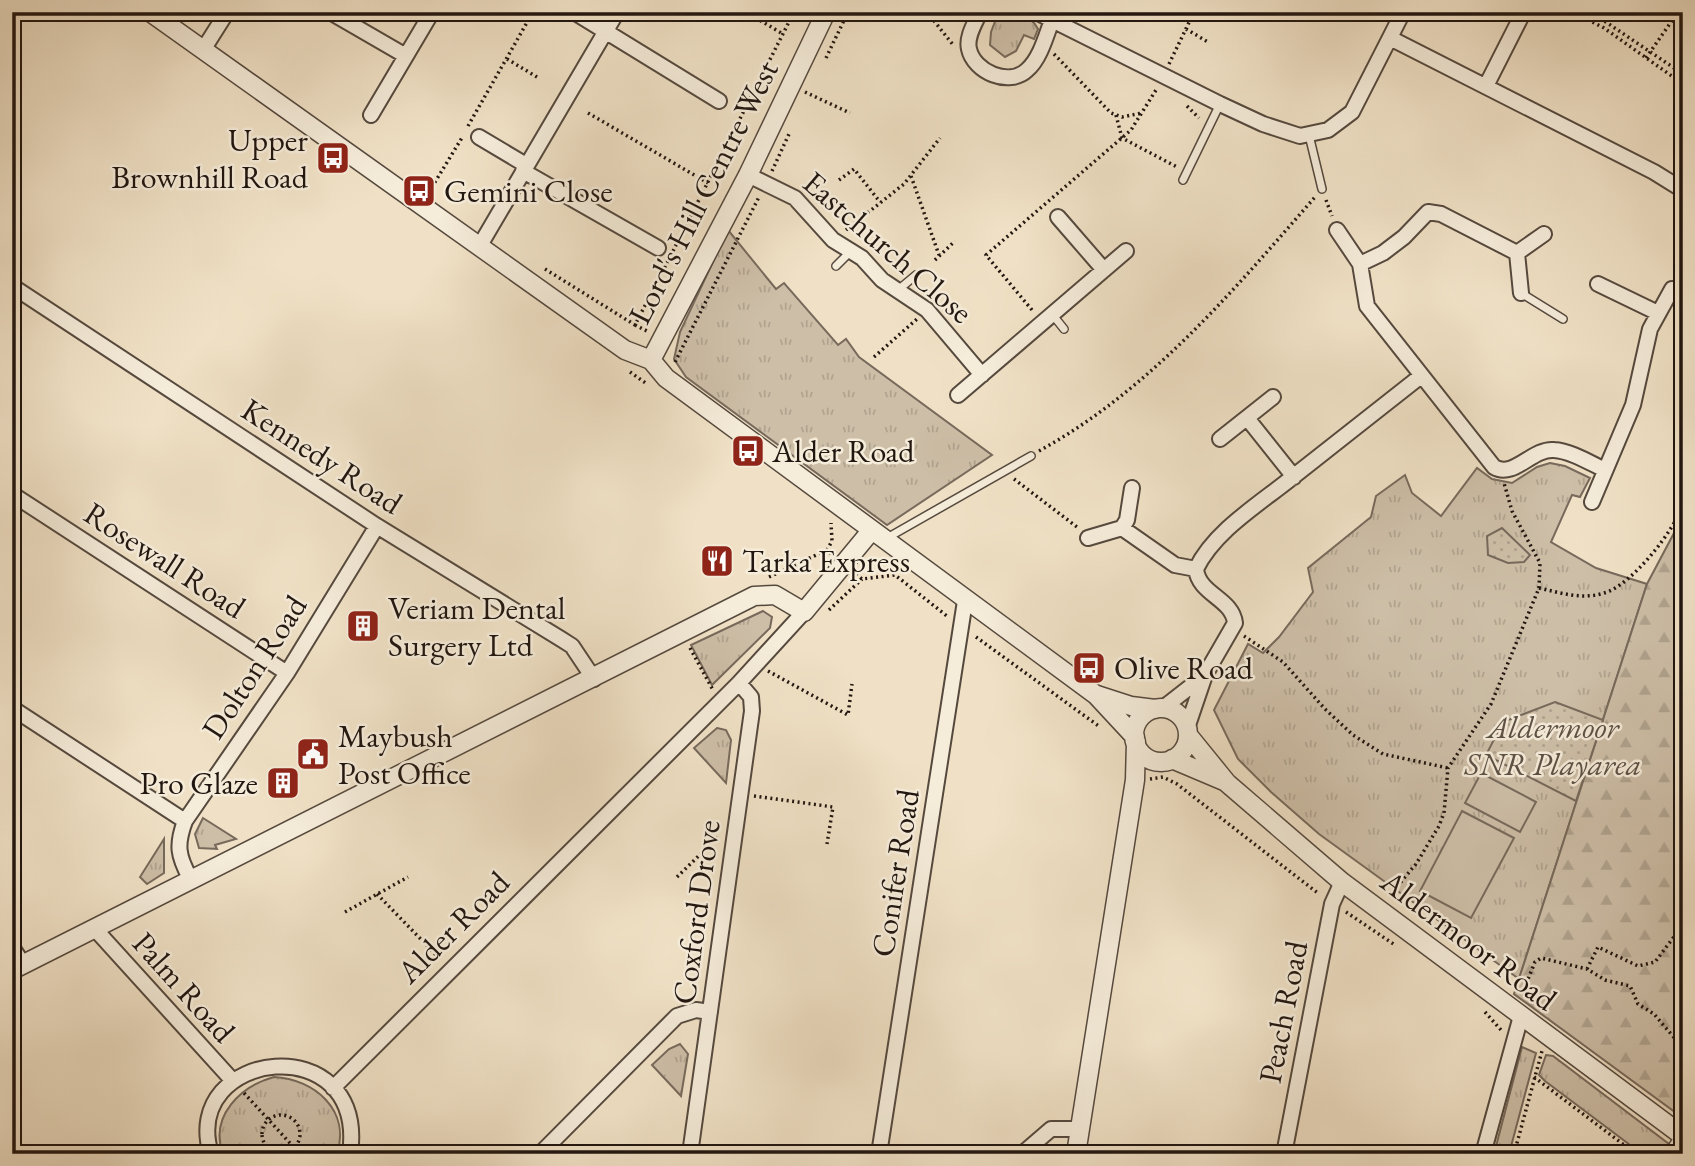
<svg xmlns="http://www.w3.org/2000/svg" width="1695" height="1166" viewBox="0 0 1695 1166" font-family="'EB Garamond',serif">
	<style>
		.grass { fill: url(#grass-tufts); stroke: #776a5c; stroke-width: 2 }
		.forest { fill: url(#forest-firs); stroke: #776a5c; stroke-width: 2 }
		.park { fill: url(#park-dots); stroke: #776a5c; stroke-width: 2 }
		.pitch { fill: #cdbea7; stroke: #776a5c; stroke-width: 2 }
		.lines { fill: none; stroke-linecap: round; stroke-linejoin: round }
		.service-casing { stroke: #55493e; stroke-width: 10 }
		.minor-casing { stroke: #55493e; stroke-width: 18 }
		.tertiary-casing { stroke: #55493e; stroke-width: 21 }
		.path { stroke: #211610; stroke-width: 3.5; stroke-dasharray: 2 3.5; stroke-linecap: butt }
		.service { stroke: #f5ecda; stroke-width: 7 }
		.minor { stroke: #f5ecda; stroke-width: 14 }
		.tertiary { stroke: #f5ecda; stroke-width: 18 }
		.labels { text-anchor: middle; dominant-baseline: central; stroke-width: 5; stroke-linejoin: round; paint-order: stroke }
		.poi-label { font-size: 32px; fill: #211610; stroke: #f5ecda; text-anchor: start }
		.street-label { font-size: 32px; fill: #211610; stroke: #f5ecda }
		.park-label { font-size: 32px; font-style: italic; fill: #5d5145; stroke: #f5ecda }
	</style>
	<defs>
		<pattern id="grass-tufts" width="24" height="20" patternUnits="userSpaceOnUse" patternTransform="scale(1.75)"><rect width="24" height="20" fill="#cdbea7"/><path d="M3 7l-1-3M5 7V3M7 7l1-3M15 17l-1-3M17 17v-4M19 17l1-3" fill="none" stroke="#b0a38f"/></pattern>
		<pattern id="forest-firs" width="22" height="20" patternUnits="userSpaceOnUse" patternTransform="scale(1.75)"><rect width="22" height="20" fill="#cdbea7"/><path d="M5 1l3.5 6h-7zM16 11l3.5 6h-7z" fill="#b0a38f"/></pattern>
		<pattern id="park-dots" width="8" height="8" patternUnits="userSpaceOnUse" patternTransform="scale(1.75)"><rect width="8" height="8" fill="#cdbea7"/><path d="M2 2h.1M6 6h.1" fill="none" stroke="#b0a38f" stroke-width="1.8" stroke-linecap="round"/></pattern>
	</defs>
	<rect width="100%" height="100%" fill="#f0e1c6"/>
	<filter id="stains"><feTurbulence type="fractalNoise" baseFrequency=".00286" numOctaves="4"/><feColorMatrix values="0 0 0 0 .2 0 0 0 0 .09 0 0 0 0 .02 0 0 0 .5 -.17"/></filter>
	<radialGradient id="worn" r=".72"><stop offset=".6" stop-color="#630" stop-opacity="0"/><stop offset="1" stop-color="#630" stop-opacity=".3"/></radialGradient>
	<!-- grass -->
	<path class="grass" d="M991 12C1009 12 1029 11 1038 29L1034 39 1024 35 1016 51 1005 57 990 45 991 32 996 19 990 15Z
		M728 230 776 289 784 283 838 345 846 339 859 357 992 455 887 525 686 377 674 359 680 332Z
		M1550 463 1565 466 1590 478 1580 497 1572 495 1551 542 1596 568 1647 584 1519 979 1319 834 1271 792 1238 759 1214 710 1248 644 1263 653 1279 637 1313 592 1308 568 1371 517 1376 496 1405 475 1412 493 1441 516 1477 468 1492 479 1512 483 1537 467Z
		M763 611 772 617 770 628 712 685 691 645Z
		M717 728 726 730 731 740 726 783 694 748Z
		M203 818 236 839 215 845 217 849 199 848 195 834Z
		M164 839V873L147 884 140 877Z
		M680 1044 688 1054 681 1096 652 1065 669 1049Z
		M1522 1047 1536 1053 1509 1154H1494Z
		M1546 1055 1553 1056 1669 1144 1662 1154H1642L1545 1081 1539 1075Z
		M274 1077C314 1079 351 1110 337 1154H223C209 1116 241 1086 274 1077Z"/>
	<!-- forest -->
	<path class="forest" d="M1683 516V1118L1514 994 1647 584Z"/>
	<!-- park -->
	<path class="park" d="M1502 528 1530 555 1524 562 1508 563 1488 555 1487 536Z
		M1555 702 1603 720 1576 801 1486 755 1503 722Z"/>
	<!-- pitch -->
	<path class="pitch" d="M1481 773 1536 802 1520 832 1465 803Z
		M1462 811 1514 838 1471 918 1420 891Z"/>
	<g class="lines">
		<defs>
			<path id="service" d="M1309 135 1322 189
				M1183 180 1220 104
				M836 266 850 252
				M898 290 916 275
				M1521 293 1563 319
				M1052 314 1064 329
				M887 538 1031 456
				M1667 1154 1680 1135"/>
			<path id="minor" d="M330 12 406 56
				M574 12 719 101
				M980 12C975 23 966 37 969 49 974 72 1009 87 1027 70 1040 59 1046 36 1052 20
				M1036 12 1220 104 1263 124 1300 136 1328 130 1352 112 1403 12
				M1390 38 1654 172 1683 190
				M203 50 227 12
				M1486 86 1522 15
				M371 115 432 12
				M479 137 526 165
				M523 171 658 248
				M748 175 795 198 833 240 862 258 882 280 927 310 982 375
				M1058 217 1104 270
				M1337 230 1360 264 1367 306 1494 467C1514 479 1532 448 1554 450 1571 451 1590 463 1605 470
				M479 247 617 12
				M1360 264 1383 253 1404 237 1428 212 1441 214 1517 253
				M1598 284 1658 313
				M12 286 377 526 561 639 572 646 594 679
				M1521 293 1517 253 1544 234
				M958 395 1126 251
				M1247 418 1294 477
				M1220 439 1273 397
				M12 494 287 673
				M1592 502 1633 405 1650 329 1672 289
				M1122 528 1175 565 1196 569
				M1088 538 1122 528 1127 520 1132 488
				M12 708 185 821
				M1163 708 1204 676
				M1187 728 1205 675 1235 623C1232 598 1199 595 1196 569 1215 530 1261 503 1294 476 1336 443 1379 409 1421 376
				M190 878C178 856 176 845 185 821L287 673 377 526
				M95 929 233 1081
				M12 947 23 964
				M333 1088 739 683 804 612
				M211 1154C179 1049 368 1026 350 1154
				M540 1154 677 1016 696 1010 710 1012
				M690 1154 752 711 751 697 739 683
				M879 1154 965 601
				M1022 1154 1051 1129H1080
				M1284 1154 1332 904 1342 882
				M1483 1154 1521 1016"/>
			<path id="tertiary" d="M150 12 625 350 651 360 666 378 1096 695 1135 737
				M651 360 748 175 826 12
				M1097 695 1131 706 1155 709
				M1134 735a27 27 0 1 1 54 0a27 27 0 1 1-54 0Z
				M1188 735 1227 783 1342 882 1683 1136
				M1172 759 1224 781
				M12 970 754 596 775 595 804 612 871 531
				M1076 1154 1135 780 1136 742"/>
		</defs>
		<!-- service casing -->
		<use href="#service" class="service-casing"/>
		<!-- minor casing -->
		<use href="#minor" class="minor-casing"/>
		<!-- tertiary casing -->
		<use href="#tertiary" class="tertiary-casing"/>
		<!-- path -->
		<path class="path" d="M746 12 783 34
			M927 12 954 46
			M1573 12 1604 28 1683 84
			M1591 12 1683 74
			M1186 29 1208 42
			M1054 54 1111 113 1122 117 1142 113
			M826 58 848 12
			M1646 58 1678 12
			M507 59 537 77
			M1169 64 1194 12
			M805 92 850 113
			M1187 106 1199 118
			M588 113 708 183
			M1116 115 1122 138 1177 167
			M468 126 533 12
			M772 171 789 134
			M911 176 939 255
			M839 180 854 169 880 202
			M429 192 463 136
			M1326 200 1332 216
			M846 230 904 184 940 138
			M673 251 794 12
			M935 260 955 241
			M545 269 635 325 668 261
			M1032 310 986 255 1131 130 1156 90
			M635 325 649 332
			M874 357 917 319
			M675 362 759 197
			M630 372 647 384
			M1039 451C1150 390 1233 291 1315 197
			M1014 479 1077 527
			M831 554 827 550 832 541 831 523
			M856 574 862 579 895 575 947 616
			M769 577 827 550
			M1539 588C1561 593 1582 600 1604 593 1631 586 1675 530 1683 504
			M829 610 862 579
			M1244 636 1283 662 1325 709 1353 735 1383 754 1448 768
			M976 637 1100 727
			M690 648 713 690
			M768 671 848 715 852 684
			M1150 779 1163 777 1177 784 1319 894
			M754 796 833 807 827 844
			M677 877 718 837
			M377 894 441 960
			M1390 895 1416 864 1439 826 1444 813 1448 768 1491 704 1539 588 1540 563 1512 511 1504 483
			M345 912 408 877
			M1346 912 1395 945
			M1587 969 1598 947 1638 966 1655 962 1676 934 1683 931
			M1522 994 1535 962 1541 958 1587 969 1605 980 1630 986 1638 1004 1654 1014 1683 1048
			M1485 1012 1501 1030
			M1534 1077 1636 1154
			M244 1093 300 1154
			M262 1134a19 19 0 1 1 38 0a19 19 0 1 1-38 0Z
			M1514 1154 1542 1051"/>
		<!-- service -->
		<use href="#service" class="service"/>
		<!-- minor -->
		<use href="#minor" class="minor"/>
		<!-- tertiary -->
		<use href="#tertiary" class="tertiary"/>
	</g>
	<!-- icons -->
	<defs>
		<symbol id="bus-square" viewBox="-11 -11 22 22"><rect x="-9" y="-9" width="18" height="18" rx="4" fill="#8f2418" stroke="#f5ecda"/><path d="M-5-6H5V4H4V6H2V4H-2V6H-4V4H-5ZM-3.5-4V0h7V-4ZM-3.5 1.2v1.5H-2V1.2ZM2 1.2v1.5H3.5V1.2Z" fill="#fff"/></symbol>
		<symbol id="restaurant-square" viewBox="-11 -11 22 22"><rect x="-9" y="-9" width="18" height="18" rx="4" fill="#8f2418" stroke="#f5ecda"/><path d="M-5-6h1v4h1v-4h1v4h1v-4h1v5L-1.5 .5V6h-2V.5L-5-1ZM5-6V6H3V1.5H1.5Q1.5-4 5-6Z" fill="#fff"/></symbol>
		<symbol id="building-square" viewBox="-11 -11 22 22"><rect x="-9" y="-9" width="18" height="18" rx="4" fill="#8f2418" stroke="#f5ecda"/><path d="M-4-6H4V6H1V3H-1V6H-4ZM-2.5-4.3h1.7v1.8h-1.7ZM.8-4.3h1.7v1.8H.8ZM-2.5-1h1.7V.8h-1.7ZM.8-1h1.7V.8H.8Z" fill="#fff"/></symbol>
		<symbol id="civic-square" viewBox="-11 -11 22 22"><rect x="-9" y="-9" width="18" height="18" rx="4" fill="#8f2418" stroke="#f5ecda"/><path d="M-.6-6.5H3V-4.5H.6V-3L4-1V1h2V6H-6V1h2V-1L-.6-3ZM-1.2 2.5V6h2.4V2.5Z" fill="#fff"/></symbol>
	</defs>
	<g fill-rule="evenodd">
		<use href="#bus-square" x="314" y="139" width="38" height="38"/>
		<use href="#bus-square" x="400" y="172" width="38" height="38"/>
		<use href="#bus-square" x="729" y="432" width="38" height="38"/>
		<use href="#restaurant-square" x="698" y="542" width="38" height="38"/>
		<use href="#building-square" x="344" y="607" width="38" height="38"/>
		<use href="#bus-square" x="1070" y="649" width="38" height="38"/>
		<use href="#civic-square" x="294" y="735" width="38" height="38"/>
		<use href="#building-square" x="264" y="764" width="38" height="38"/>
	</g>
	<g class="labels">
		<!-- poi labels -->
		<g class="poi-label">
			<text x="308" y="140" text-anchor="end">Upper<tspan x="308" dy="37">Brownhill Road</tspan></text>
			<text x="444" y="191">Gemini Close</text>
			<text x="772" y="451">Alder Road</text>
			<text x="742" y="561">Tarka Express</text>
			<text x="388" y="608">Veriam Dental<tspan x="388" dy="37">Surgery Ltd</tspan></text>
			<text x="1114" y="668">Olive Road</text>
			<text x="338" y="736">Maybush<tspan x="338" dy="37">Post Office</tspan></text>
			<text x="258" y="783" text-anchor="end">Pro Glaze</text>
		</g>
		<!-- street labels -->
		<g class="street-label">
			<text transform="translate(703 192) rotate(-63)">Lord's Hill Centre West</text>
			<text transform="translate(888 247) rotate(41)">Eastchurch Close</text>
			<text transform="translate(322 456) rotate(33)">Kennedy Road</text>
			<text transform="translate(165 560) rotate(33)">Rosewall Road</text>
			<text transform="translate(254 667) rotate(-57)">Dolton Road</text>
			<text transform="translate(895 873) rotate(-81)">Conifer Road</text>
			<text transform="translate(696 912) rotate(-82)">Coxford Drove</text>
			<text transform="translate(453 927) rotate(-45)">Alder Road</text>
			<text transform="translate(1469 940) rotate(37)">Aldermoor Road</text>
			<text transform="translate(184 987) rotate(48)">Palm Road</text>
			<text transform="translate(1283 1012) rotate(-79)">Peach Road</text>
		</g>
		<!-- park labels -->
		<g class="park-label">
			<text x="1553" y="727">Aldermoor<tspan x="1553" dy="37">SNR Playarea</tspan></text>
		</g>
	</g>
	<!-- margin -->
	<rect width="1695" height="1166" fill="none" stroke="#f0e1c6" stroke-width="42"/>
	<rect x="14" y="14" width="1667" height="1138" fill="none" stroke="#211610" stroke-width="3.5"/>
	<rect x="21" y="21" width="1653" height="1124" fill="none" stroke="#211610" stroke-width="2"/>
	<rect width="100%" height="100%" filter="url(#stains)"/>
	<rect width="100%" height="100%" fill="url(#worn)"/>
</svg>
